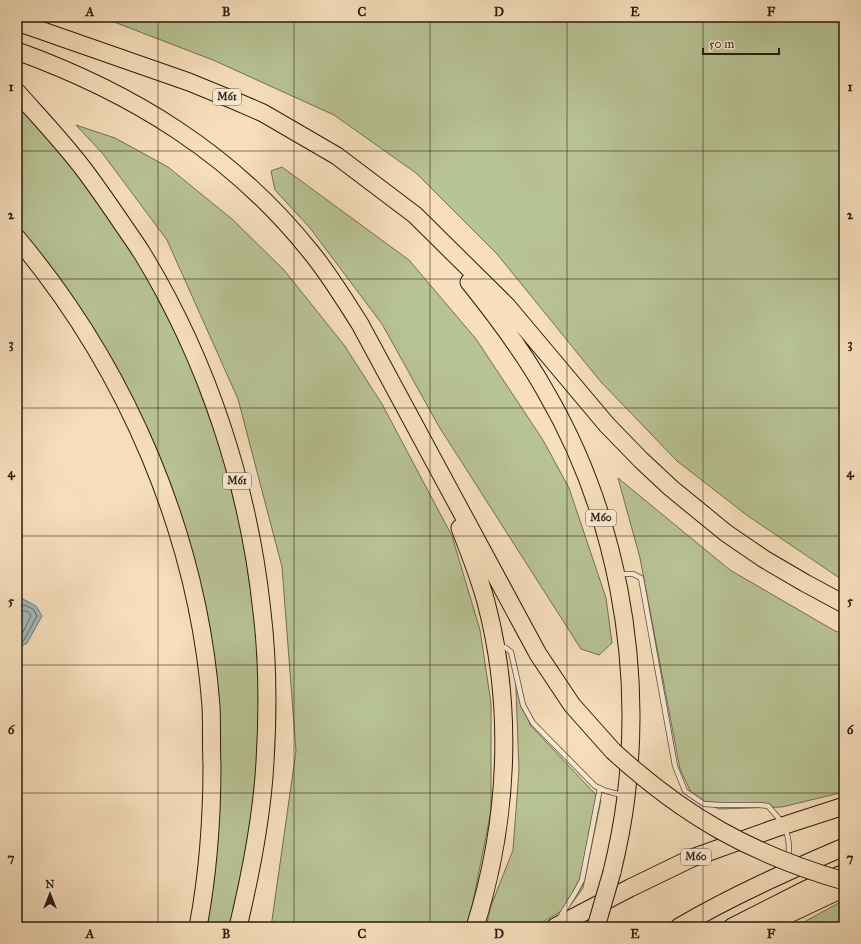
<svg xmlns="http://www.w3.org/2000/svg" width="861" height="944" viewBox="0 0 861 944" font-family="'IM FELL Great Primer',serif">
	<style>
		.green { fill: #b8c395; stroke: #726f52 }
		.water { fill: #a0baba; stroke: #717a76 }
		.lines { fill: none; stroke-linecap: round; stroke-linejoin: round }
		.shore { stroke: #666a65; stroke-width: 1 }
		.lane-casing { stroke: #5e4c3b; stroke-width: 6 }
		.highway-casing { stroke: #2b1b10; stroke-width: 19 }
		.lane { stroke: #faead4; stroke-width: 4.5 }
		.highway { stroke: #f7dfbd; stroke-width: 17 }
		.highway-bridge-casing { stroke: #2b1b10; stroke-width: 19; stroke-linecap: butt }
		.highway-bridge { stroke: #f7dfbd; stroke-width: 17 }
		.grid { fill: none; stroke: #2b1b10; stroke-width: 1; stroke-opacity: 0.55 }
		.labels { text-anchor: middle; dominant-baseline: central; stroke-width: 3; stroke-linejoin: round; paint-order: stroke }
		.shield { fill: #faead4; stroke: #69594b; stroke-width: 1 }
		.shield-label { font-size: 10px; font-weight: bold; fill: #2b1b10 }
		.neatline { fill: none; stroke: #2b1b10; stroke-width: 1.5 }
		.grid-label { font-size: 13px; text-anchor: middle; font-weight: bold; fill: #2b1b10 }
	</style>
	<rect width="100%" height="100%" fill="#f7dfbd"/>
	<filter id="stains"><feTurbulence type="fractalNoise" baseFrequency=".005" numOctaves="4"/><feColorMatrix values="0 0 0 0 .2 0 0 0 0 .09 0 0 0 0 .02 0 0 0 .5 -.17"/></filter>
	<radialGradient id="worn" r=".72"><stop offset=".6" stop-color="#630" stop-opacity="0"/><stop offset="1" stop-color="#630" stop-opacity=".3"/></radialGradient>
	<!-- green -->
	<path class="green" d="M101 17H844V581L748 516 677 461 601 382 497 254 416 173 334 115 213 60Z
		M17 101 50 134 139 262 188 358 222 453 243 537 256 630 260 715 255 792 244 865 231 927H205L217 718 163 467 17 230Z
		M76 125 115 138 168 167 232 219 284 270 344 345 382 404 452 536 480 630 491 703V811L468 927H271L296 751 282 567 238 399 167 240 103 154Z
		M282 167 409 260 476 339 543 440 569 488 606 598 612 643 599 655 581 649 438 425 382 324 310 228 275 190 271 171Z
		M618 478 730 570 835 631 844 634V792L782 807 719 809 693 797 680 769 640 558Z
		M515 663 530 725 601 800 583 888 570 906 534 927H486L491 906 513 850 519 770Z
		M844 900V922L832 927H795Z"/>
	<!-- water -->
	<path class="water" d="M23 599 36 606 42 616 27 643 17 649V603Z"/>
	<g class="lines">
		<!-- shore -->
		<path class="shore" d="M17 607 24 605 33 609 37 616 24 640 17 644
			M17 612C23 611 28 609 31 616L21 636 17 639"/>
		<defs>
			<path id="lane" d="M619 574H633L641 578 675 766 685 791 704 804 719 805H760L768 806 782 822
				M500 646 506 648 511 652 523 705 533 723 595 786 606 791 622 795
				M785 828C789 838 790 847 788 858
				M559 919 575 893 582 880 600 788"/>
			<path id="highway" d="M17 22 189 82 233 100 263 113 337 156 415 215 507 306 607 425 641 460 671 488 726 533 764 559 805 583 844 604
				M17 51C133 93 232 154 310 251 329 274 344 299 360 324L538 654 572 705 613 751
				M17 92C40 118 64 143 85 171 97 187 108 203 119 219 127 231 135 242 142 253 208 361 249 487 262 612 268 661 268 712 265 762 262 817 251 873 238 927
				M17 238C127 369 198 535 211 706 212 725 211 746 212 765 212 819 208 874 198 927
				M469 282C498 318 525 354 547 394 616 513 643 660 626 797 623 822 618 847 612 872
				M460 528C469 552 479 576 486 602 514 708 508 823 475 927
				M555 927 630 888 692 858 773 829 844 806
				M679 927C732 896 788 871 844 847
				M732 927 807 889 842 874
				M766 927 789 914 844 888"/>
		</defs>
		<!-- lane casing -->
		<use href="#lane" class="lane-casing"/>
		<!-- highway casing -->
		<use href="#highway" class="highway-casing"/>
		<!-- lane -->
		<use href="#lane" class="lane"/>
		<!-- highway -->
		<use href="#highway" class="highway"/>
		<defs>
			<path id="highway-bridge" d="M613 751C685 817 751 854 844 881
				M596 927 612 872"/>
		</defs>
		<!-- highway-bridge casing -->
		<use href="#highway-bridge" class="highway-bridge-casing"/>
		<!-- highway-bridge -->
		<use href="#highway-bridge" class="highway-bridge"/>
	</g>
	<!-- grid -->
	<path class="grid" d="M158 17V927M294 17V927M430 17V927M567 17V927M703 17V927M17 151H844M17 279H844M17 408H844M17 536H844M17 665H844M17 793H844"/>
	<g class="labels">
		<!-- shield labels -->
		<g class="shield">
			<rect x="213" y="89" width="28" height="16" rx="3"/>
			<rect x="223" y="473" width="28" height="16" rx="3"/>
			<rect x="586" y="510" width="30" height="16" rx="3"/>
			<rect x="681" y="849" width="30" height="16" rx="3"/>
		</g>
		<g class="shield-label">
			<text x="227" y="97">M61</text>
			<text x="237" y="481">M61</text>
			<text x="601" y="518">M60</text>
			<text x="696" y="857">M60</text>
		</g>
	</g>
	<!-- margin -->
	<rect width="861" height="944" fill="none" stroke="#f7dfbd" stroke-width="44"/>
	<!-- north arrow -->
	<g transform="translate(50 894)" stroke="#faead4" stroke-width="3" paint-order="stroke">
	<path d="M0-3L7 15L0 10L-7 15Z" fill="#2b1b10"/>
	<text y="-6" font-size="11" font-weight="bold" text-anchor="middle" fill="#2b1b10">N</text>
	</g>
	<!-- scale -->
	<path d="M703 48v6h76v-6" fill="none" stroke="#2b1b10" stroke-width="2"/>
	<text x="709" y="48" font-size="12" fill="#2b1b10" stroke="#faead4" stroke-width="3" paint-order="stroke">50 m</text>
	<rect x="22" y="22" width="817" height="900" class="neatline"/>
	<g class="grid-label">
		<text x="90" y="16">A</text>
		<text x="226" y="16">B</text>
		<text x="362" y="16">C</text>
		<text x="499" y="16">D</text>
		<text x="635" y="16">E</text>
		<text x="771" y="16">F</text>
		<text x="11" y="91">1</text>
		<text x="850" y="91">1</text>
		<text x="11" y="219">2</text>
		<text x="850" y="219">2</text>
		<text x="11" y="348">3</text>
		<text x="850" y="348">3</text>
		<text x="11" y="477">4</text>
		<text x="850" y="477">4</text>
		<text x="11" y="605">5</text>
		<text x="850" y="605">5</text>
		<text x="11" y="734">6</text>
		<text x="850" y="734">6</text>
		<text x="11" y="862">7</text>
		<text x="850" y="862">7</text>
		<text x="90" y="938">A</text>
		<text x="226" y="938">B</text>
		<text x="362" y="938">C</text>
		<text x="499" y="938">D</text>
		<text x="635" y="938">E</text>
		<text x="771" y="938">F</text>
	</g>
	<rect width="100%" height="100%" filter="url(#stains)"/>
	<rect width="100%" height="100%" fill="url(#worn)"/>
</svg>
